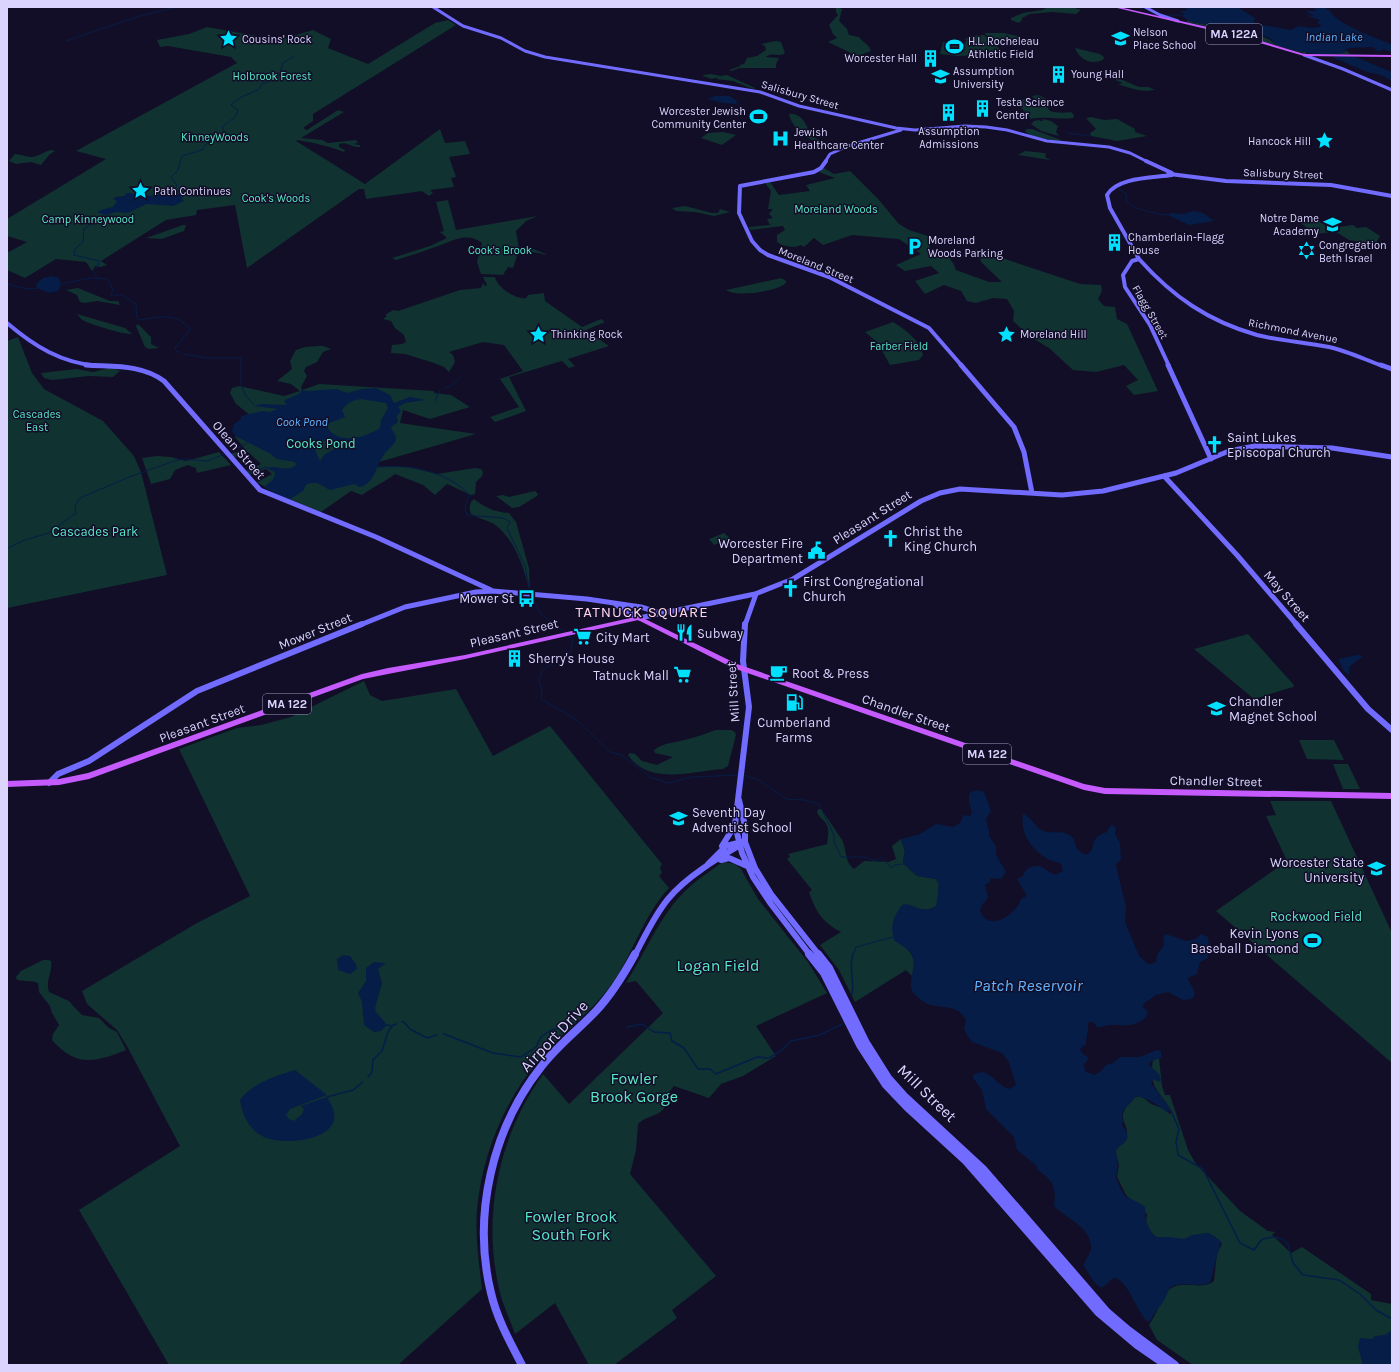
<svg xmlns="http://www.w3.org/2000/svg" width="1399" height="1372" viewBox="0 0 1399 1372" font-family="Karla,sans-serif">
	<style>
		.green { fill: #103231 }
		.water { fill: #061d47; fill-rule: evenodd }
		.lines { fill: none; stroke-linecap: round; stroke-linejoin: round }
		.stream-far1 { stroke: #061d47; stroke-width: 1 }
		.stream { stroke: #061d47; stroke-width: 1.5 }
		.secondary-far4 { stroke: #716bff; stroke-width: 3 }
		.secondary-far3 { stroke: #716bff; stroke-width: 4 }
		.secondary-far2 { stroke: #716bff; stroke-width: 5 }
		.secondary-far1 { stroke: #716bff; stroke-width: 6 }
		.secondary { stroke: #716bff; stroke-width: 8 }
		.primary { fill: #c55bff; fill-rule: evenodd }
		.labels { text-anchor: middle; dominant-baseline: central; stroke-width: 3; stroke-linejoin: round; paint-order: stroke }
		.far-poi-label { font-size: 11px; fill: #dad4ff; stroke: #120e27; text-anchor: start }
		.far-park-label { font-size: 11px; fill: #57e8c6; stroke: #120e27 }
		.far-street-label { font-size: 11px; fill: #dad4ff; stroke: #120e27 }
		.shield { fill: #120e27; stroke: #9e99be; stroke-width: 1 }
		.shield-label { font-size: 12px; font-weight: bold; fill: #dad4ff }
		.far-water-label { font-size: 12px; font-style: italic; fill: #62b3ff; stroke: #120e27 }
		.poi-label { font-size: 13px; fill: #dad4ff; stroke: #120e27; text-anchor: start }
		.park-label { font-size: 13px; fill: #57e8c6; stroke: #120e27 }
		.street-label { font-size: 13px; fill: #dad4ff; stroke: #120e27 }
		.quarter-label { font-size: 15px; letter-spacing: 1px; fill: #ffd6ef; stroke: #120e27 }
		.near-park-label { font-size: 16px; fill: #57e8c6; stroke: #120e27 }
		.near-street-label { font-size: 16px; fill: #dad4ff; stroke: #120e27 }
		.near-water-label { font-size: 17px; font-style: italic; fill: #62b3ff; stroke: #120e27 }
	</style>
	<rect width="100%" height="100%" fill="#120e27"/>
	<!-- green -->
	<path class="green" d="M836 7 842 9 839 21 847 29 849 35 859 37C862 42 869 44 871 51L855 57 849 52 828 42 837 38 833 34 829 25 838 15 836 12Z
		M1048 7H1072L1081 10 1076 14 1052 12 1030 14 1022 18V20L1019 23 1011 20V18L1023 13 1042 10Z
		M1184 17 1192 22C1211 26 1264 31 1275 44 1292 50 1331 60 1347 51L1350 54 1303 53 1234 33 1186 22 1188 20Z
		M448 20 456 25 313 114V121L303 128 307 130 338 110 344 112 301 138 322 140 328 143 356 140 358 143 353 144 360 145V147C352 148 347 141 339 144V147L345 150 344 152C329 146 314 143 298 140L296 141 365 184 440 129 445 143 465 141 470 154 449 157 456 177 451 178 454 187 430 190 433 193 429 196 422 191 366 199 364 189H359L247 268 235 205 197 210 196 215 166 220 101 261 107 265 100 267 95 266 92 271 86 262 56 259 25 278 7 270V253L27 242 7 236V219L106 159 76 151 237 63 231 57 168 46 160 47 157 40 189 34 207 27 279 40 313 30 331 39 328 48 368 64 435 23Z
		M986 33H1004L1021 37 1019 40 1014 41 1018 45 999 46 985 34Z
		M984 35 1001 50 977 53 971 48 977 55 958 56 940 54 943 42H962L966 44 965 42 967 41 965 39 970 36Z
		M776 41 781 42 785 53C779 58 772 51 766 57L779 58 776 64V68H740L731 71 729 70 741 66 739 65 744 64 747 58 757 56 766 50 765 46 761 44Z
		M1075 48 1100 54 1104 57 1103 60C1090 65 1080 60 1075 48Z
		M711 74 720 76 727 75 755 88 753 89 733 81 716 79 718 77 712 79 703 76V75Z
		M1118 78 1139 87H1148L1155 90C1141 92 1132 89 1118 84L1123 83 1115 80Z
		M1038 95 1049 100 1054 105 1046 106 1050 111C1056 113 1066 113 1071 112L1074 115 1073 118C1059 120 1045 116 1031 119L1015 100 1031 99 1036 104H1039L1032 96Z
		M789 114C800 112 808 125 810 135L827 144C813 145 791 128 789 114Z
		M1091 117 1104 120 1117 119 1135 129V132L1147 136 1117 141 1091 136 1090 133 1096 129 1086 118Z
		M1043 119 1051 121 1058 126 1056 132 1059 136 1041 131 1031 124 1034 121 1039 120 1041 121H1043Z
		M1027 129H1032L1061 140 1059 141 1031 136 1025 131Z
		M723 132 736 135 722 145 701 138 708 133Z
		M52 150 55 151 50 154 41 165 31 162 16 164 9 161 15 154C21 154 26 157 31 157 38 157 44 151 52 150Z
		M1025 151 1044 153 1046 154 1045 157 1050 160 1018 155Z
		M824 168 834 174 850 171 879 200 899 224 909 230 928 236 931 256 946 254 953 263 956 270 989 282H1002L982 263 975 249 1080 284 1101 285 1102 291 1098 299 1104 306 1115 307 1117 319 1127 324 1158 391 1134 395 1126 386 1138 380 1124 365 1096 372 1073 370 1049 348 1032 338 1013 321 1014 311 1007 299 993 298 976 303 967 301 961 291 944 285 925 294 915 281 939 273 931 266 905 271 896 265 921 254 899 239 852 235 823 245 814 238 804 247 801 245C794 249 783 246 777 242V235L785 230 783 226 750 230 749 227 770 225 767 219 773 218 769 214 773 209H768L771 191 765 183 770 182 779 195 810 191 806 185 835 178 819 172Z
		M448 200 456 230 538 216 526 221 516 231 519 249 531 248 548 255 533 252 518 253 513 268 508 267 503 275 481 274 477 262 482 243C466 230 449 243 432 248 420 253 408 256 396 260L392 258 430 246 447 238 440 232 444 231 436 202Z
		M685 206 712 213H718L720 209 730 212 714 216 695 212 676 211 672 208Z
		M1312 215 1333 232 1315 234 1294 218Z
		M183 225H186L184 231 162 239 146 238Z
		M1353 225 1357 228 1366 227 1380 236 1375 245 1349 240 1336 232 1338 227Z
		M483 277H495C497 288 517 300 526 298L528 295 544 293 545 301 582 327 601 319 605 322 586 330 609 346 568 359 575 366 569 368 562 361 509 377 526 411 495 422 490 417 519 407 500 379 523 371 504 345 483 342 449 352 453 355 455 362 449 372 444 367 434 363 405 354 391 353 392 345 402 344 406 342 404 335 395 328 391 321 383 319 387 316 385 315 393 310 398 311 460 290 481 288 483 283 485 286 487 285Z
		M781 278 786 281V283C778 291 736 298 726 290Z
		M78 288 110 301H118L120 305 97 301 85 303 80 302 77 295 66 290Z
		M77 314 125 328 132 334C126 335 87 324 81 319 80 318 79 316 77 314Z
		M893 322C907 331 919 339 923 355L919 360 890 365 877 342 865 332Z
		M138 324 151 337V344L159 348 149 349 145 347 136 326Z
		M18 337 32 373 44 389 103 421 134 456 141 472 167 575 7 608V341Z
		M318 346H323L331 349 323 352 317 362 306 367 304 371 307 376 301 387 302 390 319 384 434 391V393L451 395 470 407 430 419 403 410 400 423 476 434 379 462 377 465 378 467H408L437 474 475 468 481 469 483 472 482 476 476 482 475 494 471 495 447 484 435 495 423 485 395 474C385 482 373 487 362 495L351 491 321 512 276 494 257 482 272 474 266 469 249 475 246 471 261 464 248 452 233 458 230 454 245 449 235 437 246 427 250 415 236 404 230 393 232 388 239 386 284 396 300 391 291 384 277 381 292 369 290 361 296 350 305 347Z
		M109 368 118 370 120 371 113 377 89 376 52 380 44 378 41 373 76 369 93 372Z
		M219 452 231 465 197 473 196 468 188 465 175 470 170 479 151 484 142 458 157 456 171 457 186 461Z
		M535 491 538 494 537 496 519 507 512 508 496 496 503 495 509 497Z
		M474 499C485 508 495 512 509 513L516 522 529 568 530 592C524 568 515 539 494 524 486 520 478 518 471 514 469 509 469 502 474 499Z
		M724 533 730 538 727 539 730 542 725 544 722 542 714 545 709 539Z
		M1248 634 1294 685 1293 687 1254 699 1194 649Z
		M364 681 370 695 382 701 456 689 493 756 550 726 662 864 660 868 662 873 659 876 669 888C642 917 632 958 608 989 589 1014 563 1032 542 1056 505 1099 482 1154 477 1210 475 1236 479 1263 482 1289L398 1365H169L79 1210 180 1146 128 1048 117 1030 87 1004 82 991 197 923 250 896 179 749 237 728 261 725 291 717Z
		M716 730H731L735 732 736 735 728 766 723 769C692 771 649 786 628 755L630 753 635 754 642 761 657 765 673 757 655 753 654 750C664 742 676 743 688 739 697 737 706 733 716 730Z
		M1299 740H1334L1344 760 1307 759Z
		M1333 764H1348L1360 789H1343Z
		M1270 801H1331L1386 920 1392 933V1063L1216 911 1287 861 1266 816 1276 815Z
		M819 809 822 810 842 840C847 850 844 861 854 869L864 861 889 862 896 859 892 846 901 839 905 851 903 861 904 864 917 876 936 879 939 884 937 906 927 910 920 909 896 941C911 950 918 958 912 976L906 970 855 1002 839 970 820 945 841 932C822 922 816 912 809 892L812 890 787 859 790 857 788 854 827 844C828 835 830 829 825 822 822 818 818 817 817 811Z
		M724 862 735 864 741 869 758 899 808 962 827 993 756 1026 776 1056 743 1076 721 1084 709 1098 674 1086 666 1096C668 1118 650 1112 638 1124L636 1150 630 1174 716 1276 672 1310 677 1318 614 1365H589L555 1303 515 1334C511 1323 506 1311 502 1300 480 1223 497 1138 543 1074L569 1104 663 1013 636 981 626 983C652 942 663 903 706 874 712 870 717 865 724 862Z
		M43 960H48L51 961C53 973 45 979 49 992L69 1001 75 1008 82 1015 99 1018 109 1028 117 1032 126 1050C96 1062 76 1068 52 1040L53 1034 59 1025 52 1013 50 1006 39 992 38 983C31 980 24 982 17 980L16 977 21 971Z
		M1159 1058 1162 1086 1165 1095H1170L1188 1150 1196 1164 1240 1211 1268 1231 1275 1232 1272 1235 1291 1253 1302 1247 1371 1294V1300L1392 1304V1365H1193L1157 1340 1149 1325C1156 1315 1160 1302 1167 1292 1180 1277 1201 1292 1214 1281L1217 1253 1222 1244C1207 1226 1201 1236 1185 1239 1177 1240 1161 1241 1155 1236 1151 1233 1149 1227 1146 1223L1147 1214 1126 1195 1117 1177 1119 1165 1116 1154V1148L1127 1132C1127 1126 1122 1121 1123 1115 1124 1108 1133 1094 1141 1097 1146 1098 1149 1104 1154 1105 1161 1108 1163 1107 1170 1114L1172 1112C1160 1090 1148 1089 1153 1060Z"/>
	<!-- water -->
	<path class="water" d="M1184 7H1237L1255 18 1254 23 1257 24 1291 30 1299 26 1311 28 1320 27 1321 25 1317 23 1320 20 1305 15 1315 16 1307 12 1308 11H1316L1313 7H1328L1325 9 1329 10C1336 24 1377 38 1392 45V52L1383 49 1382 51H1377L1373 47 1348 48C1342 62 1287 50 1275 44 1274 43 1273 41 1272 40 1268 36 1257 34 1252 33 1231 28 1210 26 1189 21L1182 16 1184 14 1179 11H1186L1187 10Z
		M1336 56H1353L1392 72V81L1381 75 1367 72 1332 57Z
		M715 96H729L736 100 737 104 723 103 708 99Z
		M127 193 144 194 150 196 170 193 184 195 182 199 184 201 173 206 147 204 127 213 116 212 106 215 97 212 104 209 113 207 117 201 113 199 116 197 124 196Z
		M1193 211 1203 213 1214 221 1189 225 1168 215 1170 213 1184 214Z
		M51 276 59 278 61 284 59 290C50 295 46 292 37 288L36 284 43 278Z
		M376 388 390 395 394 403 410 397 425 400 405 403 398 407 401 411 397 416 398 422 391 427C392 431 396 434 396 438 396 444 389 448 385 453 377 463 375 484 360 487L354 484 330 490C322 486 316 479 306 485L303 491 290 499 280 496 264 487C269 483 276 479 275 472L266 468C275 464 287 473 296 465L295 462 277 459 271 454 235 436 232 431 234 424 241 419V416L262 411 270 412 278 409 254 406 262 404 285 405 287 404 284 402 285 400 299 394 302 390 307 391 336 389 347 393 362 389ZM361 399 386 403 388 408 381 420 380 428C365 438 336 446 326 425L327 424 345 417 342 410C347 403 353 400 361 399ZM323 440 335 444 336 448 324 455 320 461 313 445Z
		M1358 655 1363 656 1349 667V675L1344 671 1338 659Z
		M977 790 984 792 991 811 986 819 989 831V836L996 846V855L1006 872 1001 879 990 878V882L985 885 988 898 981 906 980 911C990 934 1017 913 1021 899L1027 896 1017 879 1023 876C1026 867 1031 866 1040 866L1055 875 1063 871 1061 864C1056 861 1050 861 1046 858 1030 848 1020 833 1023 814 1031 816 1034 826 1041 830 1051 835 1062 829 1071 836 1078 842 1072 849 1086 855 1099 848 1086 839 1107 832L1110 826 1114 825 1116 830 1115 834 1120 843 1121 860 1117 863 1116 866 1126 907 1125 922 1139 956 1148 964H1152L1156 962 1157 955 1164 945 1163 937 1166 934 1186 941 1196 939 1201 934 1208 937 1209 946 1208 958 1200 962 1197 974 1188 978C1190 987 1199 991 1192 999L1183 1000 1168 992 1156 995 1143 1004V1007L1148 1012 1146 1017C1138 1025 1128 1026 1117 1025 1111 1024 1103 1026 1098 1028L1093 1022H1089L1088 1023C1089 1030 1086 1036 1086 1044L1080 1049 1083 1054 1089 1058 1084 1065 1085 1071 1094 1075 1100 1072 1106 1065 1113 1063 1120 1057H1140L1157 1050 1161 1051V1058L1151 1061 1149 1065 1159 1074 1161 1080 1159 1082 1153 1079 1151 1083 1171 1110 1167 1112C1158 1106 1145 1095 1135 1097 1132 1103 1126 1106 1123 1111 1121 1115 1124 1120 1122 1125 1133 1140 1126 1140 1116 1150L1118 1165 1116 1178 1120 1188 1125 1196 1141 1204 1145 1207 1146 1221 1152 1234 1156 1237H1170L1184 1239 1192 1235 1209 1233 1221 1241 1210 1283C1200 1288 1177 1280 1170 1288 1167 1292 1166 1298 1163 1302 1158 1310 1155 1310 1151 1320L1148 1322C1137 1313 1127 1277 1113 1278L1102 1288C1094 1284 1089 1274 1084 1266 1084 1260 1090 1255 1091 1249 1092 1227 1067 1219 1055 1207L1054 1205 1055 1194 1052 1183 1047 1177 1038 1170 1036 1165 1017 1150 1014 1137 986 1109 982 1090 973 1078V1075C989 1065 995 1085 1009 1089L1016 1085 1009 1062 1005 1057 1002 1053 972 1042 967 1035 964 1029 966 1020C958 1004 942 1009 928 1004 923 1002 919 998 915 995 904 983 919 968 911 953 906 947 900 945 894 940 890 926 893 917 902 905 912 901 919 915 935 907 939 901 937 892 939 884L936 879 917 876 904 864 903 861 905 851 901 839 920 834 936 824 954 827 961 822 963 815 970 816 972 812 969 803V794L971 792Z
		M343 955 350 956 356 964 357 969 350 974 338 970 337 959Z
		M374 962 386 963 378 969 382 983 375 1008 376 1012 387 1025 381 1031 374 1032 364 1025 362 1002 358 993 366 981V968Z
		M295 1070 327 1095 290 1109 286 1115 289 1119 294 1121 302 1114 304 1109 301 1106 327 1097C331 1104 336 1112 334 1120 328 1142 282 1145 264 1137 249 1130 242 1115 240 1100 252 1083 276 1076 295 1070Z
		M1392 1330V1365H1363L1358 1347 1360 1338 1372 1339 1375 1336 1385 1335Z"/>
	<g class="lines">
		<!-- stream-far1 -->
		<path class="stream-far1" d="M1137 7 1142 9
			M1166 15H1182
			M66 41 140 16 177 7
			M1067 133 1090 136
			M1117 188 1127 194 1126 201C1137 211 1154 213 1168 215
			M173 194 177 185 171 177 178 170 182 156 202 150 211 138 221 135 224 131 222 127 235 117 238 110 231 105 241 97 258 90 262 84 279 77 283 63 293 57
			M97 278 93 271 98 265 99 261 74 255 75 249 83 242 84 229 104 215
			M7 284 27 289 38 288
			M61 284 91 278 107 279 113 289 111 295H122L136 304 137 318 139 320C161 317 174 312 191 329L175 348 176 351 179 352
			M183 354 208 358H241V385L246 396 254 405
			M444 388 451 386 461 377
			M435 401 440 390
			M230 452 247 443
			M378 467C404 465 427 468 450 480 458 485 465 488 469 496L465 506 467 515 503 518 510 522 507 528 525 566 530 592
			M249 474 253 471 267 467
			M8 548 25 540 49 533 76 513 75 506 80 498 127 478 174 461 184 459 207 461 225 454
			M532 597 541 614 565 633
			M567 635 573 639 571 652 542 670 539 681 542 692 541 699 577 720 610 752 622 755 650 777 668 783 692 777 738 775
			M743 775 759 780 786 799 804 800 819 804 834 835V842L841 857H864L876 861 881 857 891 868 895 865 904 864
			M853 955 856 947 893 937"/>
		<!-- stream -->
		<path class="stream" d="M852 994C855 980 848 967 853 954
			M402 1022H404L410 1029 427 1038 437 1035
			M387 1025 392 1026 396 1024
			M627 1027 642 1024 654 1032 670 1033 672 1041 684 1048 698 1069H710L716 1074 757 1057 769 1058 781 1051 791 1041 820 1035 842 1024
			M444 1034 493 1053 521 1057 536 1047 541 1037 551 1030 571 1025
			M368 1077 372 1072 373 1060 382 1051 388 1032 392 1026
			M327 1097 353 1090 363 1082
			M1171 1111 1179 1129 1176 1142 1178 1155 1203 1169 1240 1243 1254 1250 1262 1239 1274 1237 1282 1239 1288 1244 1293 1263 1303 1275 1339 1280 1360 1294 1376 1310 1392 1319"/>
		<!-- secondary-far4 -->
		<path class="secondary-far4" d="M433 7 463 26 501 38 525 51 545 57 760 92 799 106 896 128 915 130 965 126 986 127 1007 130 1047 141 1109 147 1130 153 1148 162
			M1145 7 1160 15 1178 21
			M1304 55 1343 69 1392 90
			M825 162 830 154 848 146 901 130"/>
		<!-- secondary-far3 -->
		<path class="secondary-far3" d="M826 161 821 168 814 172 740 186 739 213 752 241 760 250 768 255 829 277 929 328 962 366
			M1146 161 1172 173 1168 172
			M1170 174 1226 181 1331 185 1392 196
			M1139 259C1173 297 1208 321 1257 335 1280 341 1305 342 1329 347 1347 351 1366 360 1383 366
			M7 323C34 346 61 363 98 366
			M1169 366 1150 325 1125 287 1123 275 1132 261 1139 259 1110 208 1107 195C1117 177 1153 178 1172 175"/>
		<!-- secondary-far2 -->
		<path class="secondary-far2" d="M86 365C113 367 141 364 164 381L260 490 376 537 491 590
			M961 365 1014 427 1024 452 1032 493
			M1168 365 1211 459
			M1381 365 1392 369
			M1164 476 1237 555 1297 625
			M616 605 639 618 755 594 793 579 921 501 940 493 960 489 1062 495 1103 491 1176 473 1229 451 1255 446 1332 448 1392 457
			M360 625 405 607 476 592 493 591 587 599 641 607 660 613
			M745 625 756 594"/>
		<!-- secondary-far1 -->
		<path class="secondary-far1" d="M745 624 743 661 749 707 735 825 742 853 753 877 771 904 810 955
			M1296 624 1368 709 1392 730
			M49 783 58 774 89 761 197 691 362 624
			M739 800 745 826V842L755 868 771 894 819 955
			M722 846 735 825
			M721 860 729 858 747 866
			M708 864 726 846 742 842
			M635 955C645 936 654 916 668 899 686 877 718 858 742 844"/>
		<!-- secondary -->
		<path class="secondary" d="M809 954 824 973 860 1045 886 1085 907 1107 966 1161 1099 1313 1137 1345 1166 1365
			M818 954 829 968 866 1043 888 1078 904 1096 984 1170 1107 1312 1128 1330 1175 1365
			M522 1365C510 1342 497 1319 491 1293 472 1216 492 1129 541 1067 557 1046 578 1030 596 1011 612 994 624 974 635 954"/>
		<!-- primary -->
		<path class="primary" d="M1113 7H1119L1238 34 1304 54 1392 55V57L1304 56 1236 36Z
			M639 616 737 664 1084 784 1105 788 1392 793V799L1105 794 1084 790 733 668 638 620 465 659 388 674 363 679 89 779 59 785 7 787V781L59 779 88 773 362 674 388 668 465 655Z"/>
	</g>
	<!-- icons -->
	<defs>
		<symbol id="school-bare" viewBox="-9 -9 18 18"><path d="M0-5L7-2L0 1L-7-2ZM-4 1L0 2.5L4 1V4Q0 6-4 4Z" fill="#00e0ff" stroke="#120e27" stroke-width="2.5" paint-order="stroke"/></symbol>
		<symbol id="sight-bare" viewBox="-9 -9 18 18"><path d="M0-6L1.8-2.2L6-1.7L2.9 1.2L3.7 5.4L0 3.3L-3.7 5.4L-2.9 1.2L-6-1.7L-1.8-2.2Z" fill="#00e0ff" stroke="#120e27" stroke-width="2.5" paint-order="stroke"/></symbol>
		<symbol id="stadium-bare" viewBox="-9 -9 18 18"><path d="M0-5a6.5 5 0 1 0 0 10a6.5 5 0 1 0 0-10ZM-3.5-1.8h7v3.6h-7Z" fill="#00e0ff" stroke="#120e27" stroke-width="2.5" paint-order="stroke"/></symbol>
		<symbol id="building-bare" viewBox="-9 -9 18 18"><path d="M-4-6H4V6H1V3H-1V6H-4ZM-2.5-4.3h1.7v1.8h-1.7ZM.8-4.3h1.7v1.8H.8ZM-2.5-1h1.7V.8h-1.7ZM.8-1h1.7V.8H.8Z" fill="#00e0ff" stroke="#120e27" stroke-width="2.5" paint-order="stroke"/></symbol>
		<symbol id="university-bare" viewBox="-9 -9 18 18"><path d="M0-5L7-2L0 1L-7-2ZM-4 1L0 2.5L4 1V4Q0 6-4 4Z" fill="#00e0ff" stroke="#120e27" stroke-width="2.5" paint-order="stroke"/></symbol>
		<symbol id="hospital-bare" viewBox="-9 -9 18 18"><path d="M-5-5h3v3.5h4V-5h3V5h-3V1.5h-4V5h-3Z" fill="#00e0ff" stroke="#120e27" stroke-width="2.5" paint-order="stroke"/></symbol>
		<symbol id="parking-bare" viewBox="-9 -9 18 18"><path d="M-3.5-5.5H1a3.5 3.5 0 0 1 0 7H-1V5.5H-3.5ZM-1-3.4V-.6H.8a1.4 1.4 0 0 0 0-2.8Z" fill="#00e0ff" stroke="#120e27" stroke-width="2.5" paint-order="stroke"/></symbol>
		<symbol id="synagogue-bare" viewBox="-9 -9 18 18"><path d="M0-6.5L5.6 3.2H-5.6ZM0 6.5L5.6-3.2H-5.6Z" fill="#00e0ff" stroke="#120e27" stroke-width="2.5" paint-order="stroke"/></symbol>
		<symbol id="church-bare" viewBox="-9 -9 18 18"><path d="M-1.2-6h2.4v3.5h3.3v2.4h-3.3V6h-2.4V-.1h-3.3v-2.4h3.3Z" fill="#00e0ff" stroke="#120e27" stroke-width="2.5" paint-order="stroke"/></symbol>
		<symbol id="civic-bare" viewBox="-9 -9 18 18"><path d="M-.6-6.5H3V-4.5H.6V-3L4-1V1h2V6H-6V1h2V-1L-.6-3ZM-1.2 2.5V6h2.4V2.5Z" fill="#00e0ff" stroke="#120e27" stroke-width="2.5" paint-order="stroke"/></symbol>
		<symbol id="bus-bare" viewBox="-9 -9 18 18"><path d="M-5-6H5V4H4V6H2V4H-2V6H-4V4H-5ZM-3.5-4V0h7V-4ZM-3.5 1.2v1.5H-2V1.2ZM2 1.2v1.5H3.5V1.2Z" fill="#00e0ff" stroke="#120e27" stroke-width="2.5" paint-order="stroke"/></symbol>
		<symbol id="restaurant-bare" viewBox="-9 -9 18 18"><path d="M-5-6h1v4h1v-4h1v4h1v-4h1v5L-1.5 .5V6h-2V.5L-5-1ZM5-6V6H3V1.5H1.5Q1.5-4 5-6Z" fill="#00e0ff" stroke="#120e27" stroke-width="2.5" paint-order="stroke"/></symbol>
		<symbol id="supermarket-bare" viewBox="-9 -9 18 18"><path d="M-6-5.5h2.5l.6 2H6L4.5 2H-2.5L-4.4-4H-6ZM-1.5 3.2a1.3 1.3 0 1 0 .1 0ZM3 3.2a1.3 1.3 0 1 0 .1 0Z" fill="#00e0ff" stroke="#120e27" stroke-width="2.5" paint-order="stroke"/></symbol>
		<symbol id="cafe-bare" viewBox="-9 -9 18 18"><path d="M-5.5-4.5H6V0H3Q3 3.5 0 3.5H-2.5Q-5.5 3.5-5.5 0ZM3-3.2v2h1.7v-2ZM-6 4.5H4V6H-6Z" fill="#00e0ff" stroke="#120e27" stroke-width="2.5" paint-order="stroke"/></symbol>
		<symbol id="fuel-bare" viewBox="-9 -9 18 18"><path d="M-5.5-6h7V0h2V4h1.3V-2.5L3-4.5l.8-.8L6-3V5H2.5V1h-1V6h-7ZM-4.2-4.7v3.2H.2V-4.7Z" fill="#00e0ff" stroke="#120e27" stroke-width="2.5" paint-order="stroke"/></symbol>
	</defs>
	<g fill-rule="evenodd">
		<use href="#school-bare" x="1108" y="26" width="25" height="25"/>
		<use href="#sight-bare" x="216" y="26" width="25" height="25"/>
		<use href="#stadium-bare" x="942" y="34" width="25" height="25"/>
		<use href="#building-bare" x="918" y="46" width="25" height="25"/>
		<use href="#building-bare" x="1046" y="62" width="25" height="25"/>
		<use href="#university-bare" x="928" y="64" width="25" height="25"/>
		<use href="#building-bare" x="970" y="96" width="25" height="25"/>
		<use href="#building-bare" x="936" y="100" width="25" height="25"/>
		<use href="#stadium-bare" x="746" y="104" width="25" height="25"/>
		<use href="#hospital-bare" x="768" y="126" width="25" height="25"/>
		<use href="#sight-bare" x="1312" y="128" width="25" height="25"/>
		<use href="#sight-bare" x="128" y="178" width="25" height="25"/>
		<use href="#school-bare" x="1320" y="212" width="25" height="25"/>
		<use href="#building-bare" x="1102" y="230" width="25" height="25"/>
		<use href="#parking-bare" x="902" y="234" width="25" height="25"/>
		<use href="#synagogue-bare" x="1294" y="238" width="25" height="25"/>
		<use href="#sight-bare" x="526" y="322" width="25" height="25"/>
		<use href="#sight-bare" x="994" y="322" width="25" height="25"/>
		<use href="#church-bare" x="1202" y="432" width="25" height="25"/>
		<use href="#church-bare" x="878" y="526" width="25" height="25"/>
		<use href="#civic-bare" x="804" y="538" width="25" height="25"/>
		<use href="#church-bare" x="778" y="576" width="25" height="25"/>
		<use href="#bus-bare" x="514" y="586" width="25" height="25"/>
		<use href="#restaurant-bare" x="672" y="620" width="25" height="25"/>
		<use href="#supermarket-bare" x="570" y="624" width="25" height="25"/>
		<use href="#building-bare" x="502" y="646" width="25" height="25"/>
		<use href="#cafe-bare" x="766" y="660" width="25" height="25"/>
		<use href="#supermarket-bare" x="670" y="662" width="25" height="25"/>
		<use href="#fuel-bare" x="782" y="690" width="25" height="25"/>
		<use href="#school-bare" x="1204" y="696" width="25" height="25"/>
		<use href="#school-bare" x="666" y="806" width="25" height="25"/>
		<use href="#university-bare" x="1364" y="856" width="25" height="25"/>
		<use href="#stadium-bare" x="1300" y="928" width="25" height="25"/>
	</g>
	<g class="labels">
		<!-- far-poi labels -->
		<g class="far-poi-label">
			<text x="1133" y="32">Nelson<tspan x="1133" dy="13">Place School</tspan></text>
			<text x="242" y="39">Cousins' Rock</text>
			<text x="968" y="41">H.L. Rocheleau<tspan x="968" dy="13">Athletic Field</tspan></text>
			<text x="917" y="58" text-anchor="end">Worcester Hall</text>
			<text x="953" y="71">Assumption<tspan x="953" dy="13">University</tspan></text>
			<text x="1071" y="74">Young Hall</text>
			<text x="996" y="102">Testa Science<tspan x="996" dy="13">Center</tspan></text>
			<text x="746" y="111" text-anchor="end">Worcester Jewish<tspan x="746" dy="13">Community Center</tspan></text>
			<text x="949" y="131" text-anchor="middle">Assumption<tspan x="949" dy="13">Admissions</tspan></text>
			<text x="794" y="132">Jewish<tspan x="794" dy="13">Healthcare Center</tspan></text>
			<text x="1311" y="141" text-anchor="end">Hancock Hill</text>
			<text x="154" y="191">Path Continues</text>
			<text x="1319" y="218" text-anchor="end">Notre Dame<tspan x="1319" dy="13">Academy</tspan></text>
			<text x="1128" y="237">Chamberlain-Flagg<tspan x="1128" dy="13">House</tspan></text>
			<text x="928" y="240">Moreland<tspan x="928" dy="13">Woods Parking</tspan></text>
			<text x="1319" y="245">Congregation<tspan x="1319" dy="13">Beth Israel</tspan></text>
			<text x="551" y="334">Thinking Rock</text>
			<text x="1020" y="334">Moreland Hill</text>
		</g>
		<!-- far-park labels -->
		<g class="far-park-label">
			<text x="272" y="76">Holbrook Forest</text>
			<text x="215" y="137">KinneyWoods</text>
			<text x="276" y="198">Cook's Woods</text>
			<text x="836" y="209">Moreland Woods</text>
			<text x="88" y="219">Camp Kinneywood</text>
			<text x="500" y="250">Cook's Brook</text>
			<text x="899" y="346">Farber Field</text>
			<text x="37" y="414">Cascades<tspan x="37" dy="13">East</tspan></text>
		</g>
		<!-- far-street labels -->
		<g class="far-street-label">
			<text transform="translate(800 95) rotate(16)">Salisbury Street</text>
			<text transform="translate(1283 174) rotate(2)">Salisbury Street</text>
			<text transform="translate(816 265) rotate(22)">Moreland Street</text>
			<text transform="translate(1150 312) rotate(60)">Flagg Street</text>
			<text transform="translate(1293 331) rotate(11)">Richmond Avenue</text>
		</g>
		<!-- shield labels -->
		<g class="shield">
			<rect x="1206" y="24" width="56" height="20" rx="3"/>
			<rect x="263" y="694" width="48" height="20" rx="3"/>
			<rect x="963" y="744" width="48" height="20" rx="3"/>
		</g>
		<g class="shield-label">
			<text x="1234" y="34">MA 122A</text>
			<text x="287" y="704">MA 122</text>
			<text x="987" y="754">MA 122</text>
		</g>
		<!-- far-water labels -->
		<g class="far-water-label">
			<text x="1334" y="37">Indian Lake</text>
			<text x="302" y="422">Cook Pond</text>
		</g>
		<!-- poi labels -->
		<g class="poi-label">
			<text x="1227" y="437">Saint Lukes<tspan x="1227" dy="15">Episcopal Church</tspan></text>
			<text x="904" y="531">Christ the<tspan x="904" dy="15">King Church</tspan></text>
			<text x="803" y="543" text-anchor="end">Worcester Fire<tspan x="803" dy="15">Department</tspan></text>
			<text x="803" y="581">First Congregational<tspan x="803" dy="15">Church</tspan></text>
			<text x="514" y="598" text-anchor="end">Mower St</text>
			<text x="697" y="633">Subway</text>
			<text x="596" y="637">City Mart</text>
			<text x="528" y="658">Sherry's House</text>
			<text x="792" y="673">Root &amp; Press</text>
			<text x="669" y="675" text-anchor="end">Tatnuck Mall</text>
			<text x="1229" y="701">Chandler<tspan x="1229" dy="15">Magnet School</tspan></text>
			<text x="794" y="722" text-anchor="middle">Cumberland<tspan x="794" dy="15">Farms</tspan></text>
			<text x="692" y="812">Seventh Day<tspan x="692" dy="15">Adventist School</tspan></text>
			<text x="1364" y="862" text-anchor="end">Worcester State<tspan x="1364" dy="15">University</tspan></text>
			<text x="1299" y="933" text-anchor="end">Kevin Lyons<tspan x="1299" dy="15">Baseball Diamond</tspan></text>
		</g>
		<!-- park labels -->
		<g class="park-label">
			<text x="321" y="443">Cooks Pond</text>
			<text x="95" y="531">Cascades Park</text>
			<text x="1316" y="916">Rockwood Field</text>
		</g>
		<!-- street labels -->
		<g class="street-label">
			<text transform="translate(239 450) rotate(49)">Olean Street</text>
			<text transform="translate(872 517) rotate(-32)">Pleasant Street</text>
			<text transform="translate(1287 596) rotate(49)">May Street</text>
			<text transform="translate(315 631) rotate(-22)">Mower Street</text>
			<text transform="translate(514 633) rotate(-13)">Pleasant Street</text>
			<text transform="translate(733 692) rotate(-94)">Mill Street</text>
			<text transform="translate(906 713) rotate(19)">Chandler Street</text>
			<text transform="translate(202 723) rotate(-20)">Pleasant Street</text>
			<text transform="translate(1216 781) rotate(1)">Chandler Street</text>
		</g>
		<!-- quarter labels -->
		<g class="quarter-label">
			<text x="642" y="612">TATNUCK SQUARE</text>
		</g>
		<!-- near-park labels -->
		<g class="near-park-label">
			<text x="718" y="965">Logan Field</text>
			<text x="634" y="1078">Fowler<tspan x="634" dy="18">Brook Gorge</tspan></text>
			<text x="571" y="1216">Fowler Brook<tspan x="571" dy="18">South Fork</tspan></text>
		</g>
		<!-- near-street labels -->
		<g class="near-street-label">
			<text transform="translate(554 1036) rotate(-47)">Airport Drive</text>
			<text transform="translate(927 1093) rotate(44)">Mill Street</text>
		</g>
		<!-- near-water labels -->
		<g class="near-water-label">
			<text x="1028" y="985">Patch Reservoir</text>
		</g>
	</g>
	<!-- border -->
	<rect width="1399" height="1372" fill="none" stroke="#dad4ff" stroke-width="16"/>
</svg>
